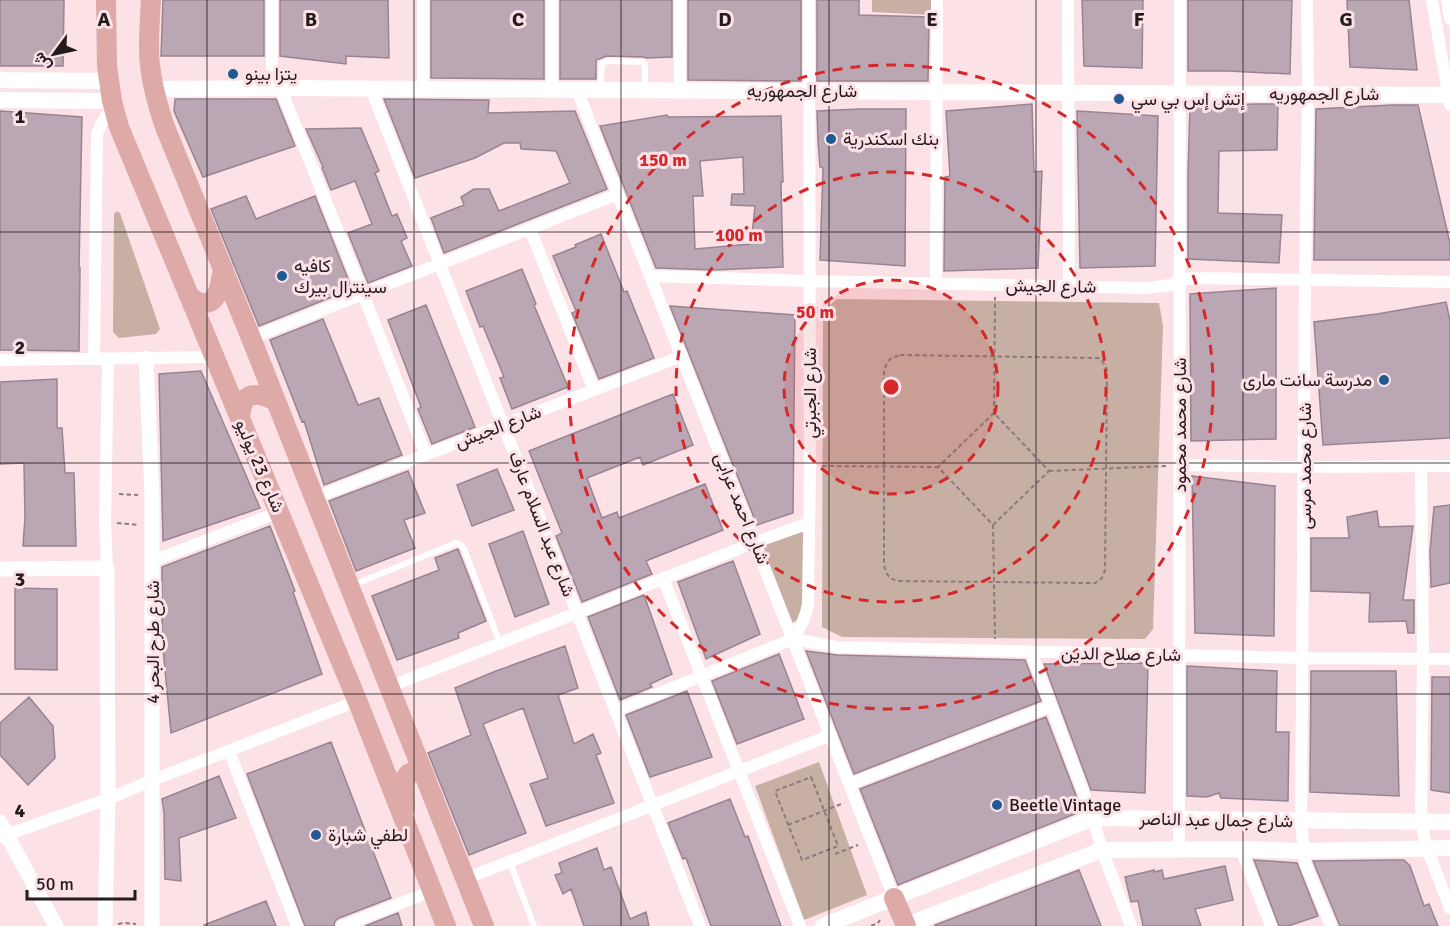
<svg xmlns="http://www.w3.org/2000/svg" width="1450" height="926" viewBox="0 0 1450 926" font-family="Signika,Vazirmatn,sans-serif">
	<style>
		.green { fill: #c8afa4 }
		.building { fill: #bba6b3; stroke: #998491; stroke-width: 1.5; fill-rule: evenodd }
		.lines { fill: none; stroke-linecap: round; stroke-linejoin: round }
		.path { stroke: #8b7a7e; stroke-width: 2; stroke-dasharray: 4.5 3; stroke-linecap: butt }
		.service { stroke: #fff; stroke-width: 6 }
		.minor { stroke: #fff; stroke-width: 12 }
		.tertiary { stroke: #fff; stroke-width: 15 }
		.secondary { stroke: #fff; stroke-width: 16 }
		.primary { stroke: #ddaaa7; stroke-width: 20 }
		.grid { fill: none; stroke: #241b1d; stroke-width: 1.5; stroke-opacity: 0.55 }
		.ring { fill: none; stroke: #d62828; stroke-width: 3; stroke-dasharray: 10 8 }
		.poi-dot { fill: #1f5b92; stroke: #fce1e7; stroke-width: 2 }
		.labels { text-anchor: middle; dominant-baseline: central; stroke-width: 6; stroke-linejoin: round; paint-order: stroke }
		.poi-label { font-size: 18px; fill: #241b1d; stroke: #fce1e7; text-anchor: start }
		.street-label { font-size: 18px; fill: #241b1d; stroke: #fce1e7 }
		.grid-label { font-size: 20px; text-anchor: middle; font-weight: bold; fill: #241b1d; stroke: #fce1e7; stroke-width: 6; stroke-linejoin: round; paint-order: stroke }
		.centre { fill: #d62828; stroke: #fce1e7; stroke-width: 3 }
		.ring-label { font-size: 18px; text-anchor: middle; font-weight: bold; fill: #d62828; stroke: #fce1e7; stroke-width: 6; stroke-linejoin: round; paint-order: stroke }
	</style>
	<rect width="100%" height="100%" fill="#fce1e7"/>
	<!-- green -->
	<path class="green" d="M872 0H932V15L872 12Z
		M117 211 120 213 160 329 156 334 119 338 113 332 114 214Z
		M837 299 1159 303 1163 326 1153 629 1145 639 842 637 822 627 823 311Z
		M806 528 803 618 791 623 762 544Z
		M819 762 867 895 804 920 755 786Z"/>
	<!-- building -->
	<path class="building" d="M0 0H64L63 66H0Z
		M163 0H264V56H161Z
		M280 0H388L389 58 346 56V64L280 56Z
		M431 0H544V79L431 78Z
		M560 0H672V57L647 58 643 57 607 56 596 60V79H560Z
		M688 0H801V81L688 80Z
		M817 0H859V15L929 17 928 81H817Z
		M1082 0H1143L1142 68 1084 66Z
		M1188 0H1292L1290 74 1228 71H1188Z
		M1347 0H1409L1417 70 1350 67Z
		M175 99H276L295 146 203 177 174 111Z
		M384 99 489 100 488 113 575 111 607 189 444 253 431 218 464 205 461 197 474 189H489L499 211 570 183 556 151 521 149 520 143H504L475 158 415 178Z
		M1032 104 1034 172 1042 171 1038 268 944 271 945 177 950 176 946 111Z
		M1256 104H1278L1277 150 1219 151 1218 213 1282 215 1279 263 1188 259V173L1190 106Z
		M1392 105H1418L1450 243V260H1314L1316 109Z
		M859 109H906L905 266 820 260 823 168 820 167 818 141 817 111Z
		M0 111 82 117 79 268H80L79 351 0 350Z
		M1077 111 1158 116 1155 266 1080 268Z
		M667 115 668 117 781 116 783 182H781L783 267 715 270 656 268 600 126ZM743 157 744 194H732L731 205 755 206 751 244 695 249 693 196H703L700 161Z
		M361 128 379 171 375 173 392 216 397 214 407 238 401 241 412 266 368 283 348 233 372 224 355 181 331 190 322 168 323 167 306 129Z
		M246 196 256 219 315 196 352 289 259 326 211 209Z
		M601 234 624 292 627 291 654 358 599 379 572 313 576 311 553 256 576 247 575 245Z
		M522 269 536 304 534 305 568 387 512 409 500 378 504 377 483 326 480 327 466 291Z
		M1276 288V439L1191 441 1190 294Z
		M1446 302 1450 321V438L1323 445 1314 322 1377 314Z
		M426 305 475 427 432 444 418 409 421 407 388 320Z
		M670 306 795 315 793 513 757 525Z
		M323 319 358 405 379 398 402 455 324 485 304 421 302 422 270 340Z
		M201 371 260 508 163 541 159 374Z
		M57 379V428H62L65 473H74L76 546H23L25 517 24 463 0 464V382Z
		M673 394 693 445 643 465 640 457 587 478 602 518 617 512 619 518 705 484 723 530 646 561 652 574 582 602 556 536 562 533 529 451Z
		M497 469 514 510 472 526 457 485Z
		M408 471 425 513 404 520 415 548 356 571 329 501Z
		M1192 476 1275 486 1274 636 1195 633Z
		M1450 505V583L1431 587 1430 551 1434 507Z
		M1377 511 1379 527 1413 526 1403 600H1414V633H1408L1406 621 1369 622 1370 593 1311 591V538H1349L1347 517Z
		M270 526 295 591 293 592 322 674 171 733 162 638V567Z
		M523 531 549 604 515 617 489 544Z
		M458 549 486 621 458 633 459 638 397 660 372 596 439 570 435 558Z
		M733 561 760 634 706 659 678 582Z
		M15 588 57 589V670L15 669Z
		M644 595 672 674 650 684 652 687 620 700 588 617Z
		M565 646 578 688 558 695 574 744 593 734 601 753 596 755 614 803 546 826 530 784 548 778 523 708 483 724 526 833 469 855 428 753 471 735 455 688 496 671Z
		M806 651 837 655 1025 660 1041 701 854 774Z
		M779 654 804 719 737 744 712 681Z
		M1148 663 1145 793 1091 790 1044 664Z
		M1187 666 1277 671 1276 732H1289L1288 801 1221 798 1219 793 1207 797 1187 796Z
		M1311 671H1396L1399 796 1310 792Z
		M1432 677H1450V793L1431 790Z
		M687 691 712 757 650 777 626 715Z
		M29 697 53 726 55 758 28 785 0 755V723Z
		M1046 717 1082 811 898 885 860 789Z
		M331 742 391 898 339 918 335 921 334 926H305L247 774Z
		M219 776 236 818 179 838 181 881 165 879 164 813 162 799Z
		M730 799 745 837 748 836 781 926H711L686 858 683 859 668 823Z
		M597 848 604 870 611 867 630 919 646 912 649 926H584L571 889 563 894 555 875 562 873 559 863Z
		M1254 860 1297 863 1318 916 1288 926H1279Z
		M1390 860H1404L1410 866 1424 906 1429 904 1438 926H1340L1313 861Z
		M1225 866 1233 900 1195 909 1201 926H1143L1138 901 1131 902 1125 877 1154 870V872L1162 870 1164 879Z
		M1079 870 1101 926H935V925Z
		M266 901 276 926H204V925Z
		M398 913 402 926H365Z"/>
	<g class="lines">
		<!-- path -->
		<path class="path" d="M900 355 1098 358C1104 362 1106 366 1107 372L1105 570 1102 578 1095 583H1090L897 581C888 578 885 573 884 563V369L890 359Z
			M994 413 995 297
			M822 466 938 467
			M1049 471 1166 466
			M119 494 138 495
			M117 523 139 525
			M993 525 1049 471 994 413 938 467 993 525 995 639
			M811 777 838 846 802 860 775 791Z
			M788 825 844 803
			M835 854 858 845
			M118 924 124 923 136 924
			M871 926 878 923 880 920"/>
		<!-- service -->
		<path class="service" d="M600 90 602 64 605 62 608 61 643 62 645 64V88
			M353 585 456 543 461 545 464 549 500 643
			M510 862 534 926"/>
		<!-- minor -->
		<path class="minor" d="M272 0V67L363 294 426 455
			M552 0V90
			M680 0V91
			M1068 0 1069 286
			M1307 0 1308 94 1305 281 1301 821 1305 863 1331 926
			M1432 0 1450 105
			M1447 0 1450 19
			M371 89 700 926
			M423 89V0
			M577 90 894 898
			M530 229 594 390
			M651 276 809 281 1145 288 1170 285 1180 280 1193 278 1450 282
			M936 284 937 0
			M251 338 618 194
			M94 359 97 134 101 124 113 106
			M0 360 214 357
			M1180 465 1305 467 1450 466
			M1421 467 1423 658 1421 822 1427 848 1450 908
			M314 498 682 356
			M153 561 279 512
			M107 568 105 523 108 359
			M663 578 800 926
			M793 639 837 647 1303 658 1450 659
			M793 639C801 627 806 617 808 604L810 466 809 0
			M1031 652 1093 818 1102 850 1131 926
			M389 687 756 542 809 523
			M615 711 793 639
			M229 751 297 926
			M850 784 1051 706
			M0 837 108 799 153 780 357 701
			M1241 849 1271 926
			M1179 850 1180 0
			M465 879 831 735
			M342 926 432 891"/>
		<!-- tertiary -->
		<path class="tertiary" d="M146 358 152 496V926
			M0 569 107 568 108 799 105 926
			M0 822 56 926"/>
		<!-- secondary -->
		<path class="secondary" d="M0 80 108 81
			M154 89 280 88 1450 95
			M0 100 112 101
			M823 926 1093 818 1450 822
			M904 926 1102 850 1241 849 1303 851 1450 848"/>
		<!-- primary -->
		<path class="primary" d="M106 0 107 66 112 101 119 127 359 705 446 926
			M151 0C150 16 149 32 149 48 149 75 156 101 165 127L251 338 484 926
			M188 294C193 299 197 304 204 303 220 303 221 279 223 268
			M240 420C241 392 253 390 276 401
			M405 807C404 794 399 762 424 775
			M894 898 906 926"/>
	</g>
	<!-- grid -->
	<path class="grid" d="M207 0V926M414 0V926M621 0V926M829 0V926M1036 0V926M1243 0V926M0 232H1450M0 463H1450M0 694H1450"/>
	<!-- distance rings -->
	<circle cx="891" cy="387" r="107" fill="#d62828" fill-opacity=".12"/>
	<g class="ring">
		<circle cx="891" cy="387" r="107"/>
		<circle cx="891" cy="387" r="215"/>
		<circle cx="891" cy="387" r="322"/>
	</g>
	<!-- markers -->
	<g class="poi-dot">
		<circle cx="233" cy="74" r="6"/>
		<circle cx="1119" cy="99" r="6"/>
		<circle cx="831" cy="139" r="6"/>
		<circle cx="282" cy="276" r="6"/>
		<circle cx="1384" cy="380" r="6"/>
		<circle cx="997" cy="805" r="6"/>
		<circle cx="316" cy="835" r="6"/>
	</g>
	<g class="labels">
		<!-- poi labels -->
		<g class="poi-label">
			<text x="245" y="74">يتزا بينو</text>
			<text x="1131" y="99">إتش إس بي سي</text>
			<text x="843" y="139">بنك اسكندرية</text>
			<text x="294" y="266">كافيه<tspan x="294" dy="21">سينترال بيرك</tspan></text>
			<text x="1372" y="380" text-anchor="end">مدرسة سانت مارى</text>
			<text x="1009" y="805">Beetle Vintage</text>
			<text x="328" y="835">لطفي شبارة</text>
		</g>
		<!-- street labels -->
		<g class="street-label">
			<text x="802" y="91">شارع الجمهوريه</text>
			<text x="1324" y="94">شارع الجمهوريه</text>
			<text transform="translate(1051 286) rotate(1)">شارع الجيش</text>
			<text transform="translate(810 393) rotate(-90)">شارع الجبرتي</text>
			<text transform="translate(1180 425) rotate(-90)">شارع محمد محمود</text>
			<text transform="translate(498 427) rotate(-21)">شارع الجيش</text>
			<text transform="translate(260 466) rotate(67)">شارع 23 يوليو</text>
			<text transform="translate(1305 466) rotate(-90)">شارع محمد مرسى</text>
			<text transform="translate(742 508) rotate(68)">شارع احمد عرابى</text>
			<text transform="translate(542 524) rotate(69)">شارع عبد السلام عارف</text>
			<text transform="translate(153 642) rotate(-90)">شارع طرح البحر 4</text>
			<text transform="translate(1121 654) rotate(1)">شارع صلاح الدين</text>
			<text transform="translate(1216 820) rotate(1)">شارع جمال عبد الناصر</text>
		</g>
	</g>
	<g class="grid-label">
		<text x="104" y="26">A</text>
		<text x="311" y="26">B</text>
		<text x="518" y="26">C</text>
		<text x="725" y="26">D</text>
		<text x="932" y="26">E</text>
		<text x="1139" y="26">F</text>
		<text x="1346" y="26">G</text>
		<text x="20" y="123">1</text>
		<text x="20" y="354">2</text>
		<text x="20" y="586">3</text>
		<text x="20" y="817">4</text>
	</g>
	<circle cx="891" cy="387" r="9" class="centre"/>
	<g class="ring-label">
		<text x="663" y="166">150 m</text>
		<text x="739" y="241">100 m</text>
		<text x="815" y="318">50 m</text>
	</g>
	<!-- north arrow -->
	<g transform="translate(54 54) rotate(237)" stroke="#fce1e7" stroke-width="4.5" paint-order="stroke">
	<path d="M0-4.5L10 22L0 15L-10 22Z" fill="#241b1d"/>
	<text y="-9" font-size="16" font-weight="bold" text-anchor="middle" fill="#241b1d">ش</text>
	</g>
	<!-- scale -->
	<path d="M27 890v9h108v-9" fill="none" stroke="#241b1d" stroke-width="3"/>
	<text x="36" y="890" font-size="18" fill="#241b1d" stroke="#fce1e7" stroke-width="4.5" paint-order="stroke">50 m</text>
</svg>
